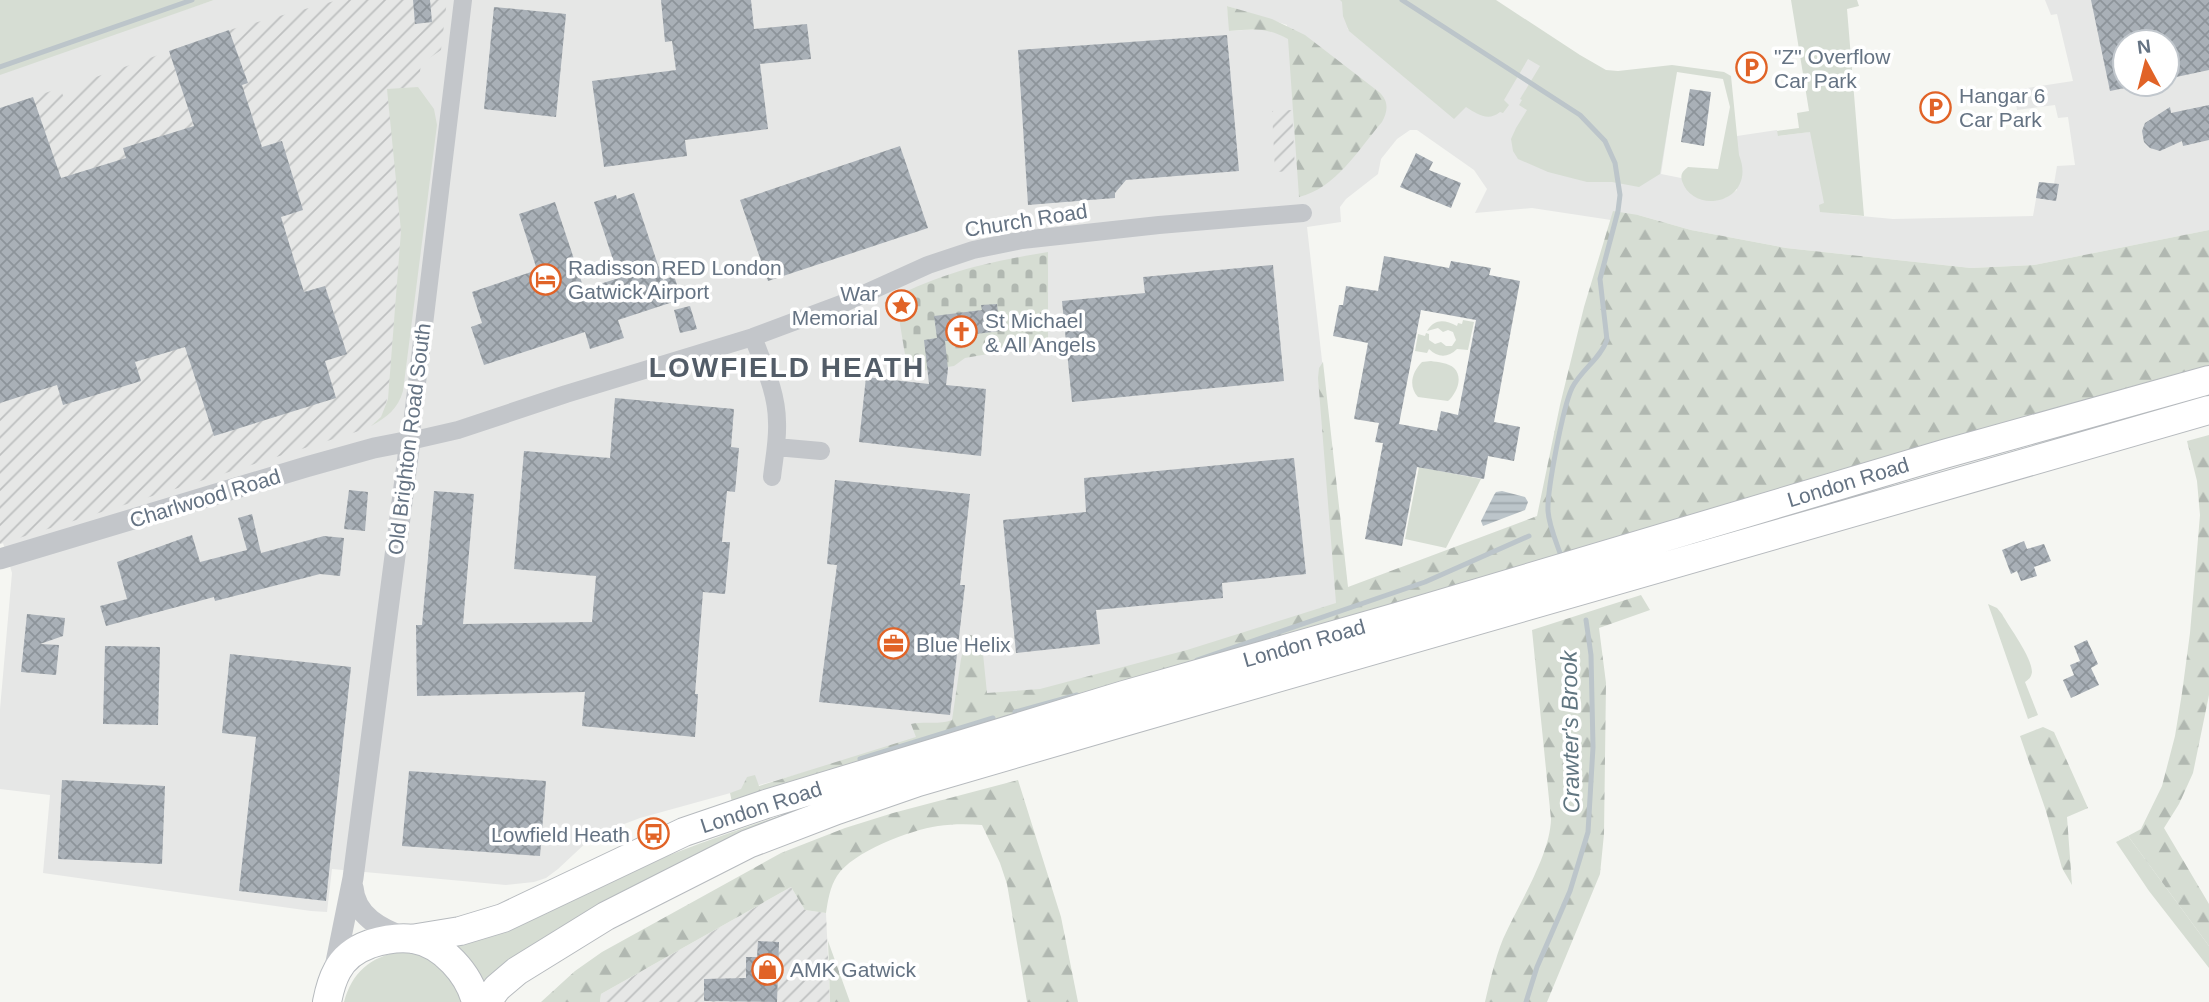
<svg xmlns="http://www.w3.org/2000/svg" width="2209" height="1002" viewBox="0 0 2209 1002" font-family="Arial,sans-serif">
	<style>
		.built { fill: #e6e7e6; fill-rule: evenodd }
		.industrial { fill: url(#industrial-furrows) }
		.green { fill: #d6ddd3 }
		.forest { fill: url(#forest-firs) }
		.cemetery { fill: url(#cemetery-stones) }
		.water { fill: url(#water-rules) }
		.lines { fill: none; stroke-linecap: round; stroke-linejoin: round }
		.stream { stroke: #bcc5ca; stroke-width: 5 }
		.building { fill: url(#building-cross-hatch); fill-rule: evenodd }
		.primary-casing { stroke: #b6babe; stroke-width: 30 }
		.minor { stroke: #c3c6ca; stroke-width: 18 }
		.tertiary { stroke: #c3c6ca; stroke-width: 21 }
		.primary { stroke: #fff; stroke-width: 28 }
		.labels { text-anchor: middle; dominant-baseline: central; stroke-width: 7; stroke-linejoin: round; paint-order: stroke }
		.poi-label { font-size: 21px; fill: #657383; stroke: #fff; text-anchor: start }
		.street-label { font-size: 21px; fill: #657383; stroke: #fff }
		.water-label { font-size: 23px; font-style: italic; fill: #607580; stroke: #fff }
		.district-label { font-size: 28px; font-weight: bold; letter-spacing: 2px; fill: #535d68; stroke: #fff }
	</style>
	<defs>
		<pattern id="industrial-furrows" width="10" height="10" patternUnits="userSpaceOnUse" patternTransform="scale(1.75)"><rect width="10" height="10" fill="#e6e7e6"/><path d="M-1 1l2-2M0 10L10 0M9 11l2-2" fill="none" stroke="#bec0c0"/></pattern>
		<pattern id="forest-firs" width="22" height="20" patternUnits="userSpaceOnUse" patternTransform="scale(1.75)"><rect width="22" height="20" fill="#d6ddd3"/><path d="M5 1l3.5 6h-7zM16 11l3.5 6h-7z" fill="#b1b8b1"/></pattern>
		<pattern id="cemetery-stones" width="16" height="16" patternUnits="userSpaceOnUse" patternTransform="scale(1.75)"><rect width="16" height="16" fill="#d6ddd3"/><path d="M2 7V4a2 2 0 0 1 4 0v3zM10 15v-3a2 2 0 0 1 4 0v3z" fill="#b1b8b1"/></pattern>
		<pattern id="water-rules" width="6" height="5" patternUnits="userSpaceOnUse" patternTransform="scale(1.75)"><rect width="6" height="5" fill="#bcc5ca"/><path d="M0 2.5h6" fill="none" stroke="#9ca4a9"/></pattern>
		<pattern id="building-cross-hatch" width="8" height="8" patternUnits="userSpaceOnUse" patternTransform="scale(1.75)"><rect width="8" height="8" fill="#a9b0b7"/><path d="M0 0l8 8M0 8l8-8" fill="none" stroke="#8d949a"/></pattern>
	</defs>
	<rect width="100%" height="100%" fill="#f5f6f2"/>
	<!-- built -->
	<path class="built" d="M214 0H1482L1670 114 1661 174 1681 178 1725 198 1737 190 1734 142 1737 136 1777 130 1779 136 1816 131 1839 214 1893 219 2033 216 2039 182 2054 184 2057 166 2075 165 2068 117 2058 118 2055 105 2017 110 2014 90 2073 81 2057 14 2051 15 2045 0H2209V230L2034 265 1971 268 1786 248 1691 230 1638 215 1611 220 1532 208 1475 213 1487 189 1474 170 1417 130H1410L1397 139 1381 159 1378 174 1346 199 1340 207 1341 222 1307 227 1350 610 799 774 640 818 611 829 589 840 558 869 546 878 534 882 506 885 332 869 327 912 311 911 43 873 50 795 0 789V709L12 573 3 543 0 544V71ZM1227 6 1287 25 1288 38 1272 31 1258 29 1230 31ZM1347 28 1482 99 1463 108 1431 80 1352 33ZM2125 42H2167V84H2125Z"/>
	<!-- industrial -->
	<path class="industrial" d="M338 0H447L441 50 421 64 418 87 388 90 401 231 389 390 384 412 371 426 359 431 0 544V108L60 88 64 98 78 93 76 84 229 30Z
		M1292 110 1295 171 1275 172 1272 111Z
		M791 887 805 910 826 913 830 1002H600L601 994Z"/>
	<!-- green -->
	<path class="green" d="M0 0H214L0 75Z
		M1340 0H1496L1580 55 1606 70 1618 71 1672 65 1724 72 1731 76 1739 155C1758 202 1694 217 1682 181 1680 174 1683 171 1688 167L1718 169 1730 107 1723 79 1677 72 1660 174 1639 187 1612 182H1587L1548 172 1518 159 1513 151 1511 139 1516 128 1527 110 1519 105 1522 100 1520 99 1540 66 1528 59 1504 100 1509 105 1503 113 1500 112C1488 122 1477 114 1466 107L1454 119 1349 31 1343 16 1342 2Z
		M1791 0H1857L1859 6 1847 9 1864 216 1820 212 1819 205 1824 203 1810 132 1778 136 1777 131 1799 128 1797 113 1809 111Z
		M418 87 434 109 437 125 403 391C398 409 387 417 371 426L381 417 388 399 401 231 387 89Z
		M1463 320 1474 322 1468 350 1457 349C1448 358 1438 358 1429 349L1427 353 1415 351 1418 334 1425 336 1426 333 1429 334V340L1435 344 1441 342 1446 346H1452L1456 340 1453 332 1448 330 1443 332 1438 328 1427 331C1435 318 1445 320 1457 326L1458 323 1462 324Z
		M1431 361C1437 362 1449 363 1454 368 1464 378 1456 394 1448 401L1418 397C1408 386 1412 372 1422 362Z
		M1419 467 1481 479 1446 548 1405 539Z
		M1988 604 1997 608 2002 614C2009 627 2032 657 2032 672 2031 678 2029 679 2025 682L2038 715 2028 719Z
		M833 800 486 983 456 947 455 944C580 892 703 836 833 800Z
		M2128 836 2209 946V968L2149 891 2116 842Z
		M401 952C437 953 449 972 462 1002H344C352 973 370 956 401 952Z"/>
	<!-- forest -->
	<path class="forest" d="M1227 6 1272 19 1305 35 1379 92C1389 101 1388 111 1382 122 1358 150 1336 188 1299 197L1288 39C1266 27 1253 29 1229 31Z
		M1613 211 1638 215 1691 230 1786 248 1971 268 2034 265 2209 230V367L733 807 730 793 741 789 747 777 755 775 759 786 916 737 911 724C925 721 940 725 952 720L961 659 967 634 974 636 982 644 987 693 1040 689 1187 650 1336 603 1318 378 1319 368 1323 362 1348 587 1537 516 1560 405 1584 307Z
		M2209 435V695L2193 773 2179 804 2164 828 2209 904V946L2128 836 2141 829 2162 786 2175 736 2182 693 2190 633 2200 515 2197 481 2187 441Z
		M1641 595 1650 610 1599 628 1606 683 1604 834 1600 874 1547 1002H1485C1490 981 1495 959 1503 939 1519 903 1550 856 1551 819L1532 630Z
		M2043 727 2054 732 2088 808 2067 817 2072 885 2062 868 2046 811 2020 736Z
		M1018 780 1061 917 1078 1002H1027L1007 884 1000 863 982 825C967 824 952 824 938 826 910 830 852 852 837 876 830 887 828 900 826 913L805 910 791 887 601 994 600 1002H541L575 971 602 952 781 853 845 828 893 813Z
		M828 941 850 1002H830Z"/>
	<!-- cemetery -->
	<path class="cemetery" d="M1048 252V347L1022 348 965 358 954 366 908 373 899 318 884 303C938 273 987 262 1048 252Z"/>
	<!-- water -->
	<path class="water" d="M1502 491 1525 497 1528 502 1525 510 1483 526 1481 521 1494 495 1496 492Z"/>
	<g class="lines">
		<!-- stream -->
		<path class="stream" d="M1402 0 1580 115 1605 141 1615 163 1620 195 1618 211 1600 279 1607 340C1600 359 1581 370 1572 388 1563 407 1547 490 1548 511 1549 525 1555 539 1560 553
			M0 67 192 0
			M1197 660 1425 582 1529 536
			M1015 712 1077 695
			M860 759 993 718
			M1526 1002 1537 967 1570 891 1588 832 1593 747 1591 655 1586 620"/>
	</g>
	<!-- building -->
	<path class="building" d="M413 0H430L432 22 415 24Z
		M661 0H751L754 29 807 24 811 59 760 64 768 129 685 140 687 156 604 167 592 81 676 70 672 41 665 42Z
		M2091 0H2209V70L2167 79V42H2125V88L2110 91Z
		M494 7 566 14 556 117 484 109Z
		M229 30 248 83 242 85 262 147 282 141 303 210 281 217 304 292 325 286 347 354 325 361 336 398 214 436 185 347 135 362 141 381 63 405 57 385 0 403V108L33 97 61 178 126 158 123 148 194 126 169 51Z
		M1227 35 1239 171 1126 180 1115 193V198L1028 205 1018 50Z
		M1690 89 1711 92 1704 146 1681 142Z
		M2209 105V140L2183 146 2182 141 2160 151 2150 148 2144 142 2142 131 2145 123 2170 107 2171 113Z
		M900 146 928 228 768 281 740 200Z
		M1416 153 1433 162 1429 170 1461 183 1451 208 1400 187Z
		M2039 182 2059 184 2056 201 2036 198Z
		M634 193 663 280 674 276 682 299 618 320 624 338 590 349 585 332 484 365 471 327 482 323 472 292 537 270 519 214 555 202 584 289 619 278 594 202 616 195 617 199Z
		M1384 256 1449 268 1451 261 1491 268 1489 275 1520 281 1494 422 1520 427 1514 461 1488 456 1484 479 1417 467 1402 546 1365 539 1383 443 1375 442 1379 423 1354 419 1368 343 1333 336 1339 305H1343L1346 286 1378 291ZM1421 310 1476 320 1458 415 1441 411 1437 431 1399 424Z
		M1273 265 1284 381 1072 402 1062 301 1145 293 1143 277Z
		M997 304 1000 331 976 334 977 338 945 341 948 369 946 385 986 389 981 456 859 442 866 377 929 384 924 340 937 338 934 316 982 310 981 305Z
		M690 306 697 329 680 333 674 310Z
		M615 398 734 409 731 447 739 448 735 492 727 491 722 542H730L725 594 703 592 695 694H698L695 737 582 726 585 692 417 696 416 625H422L434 491 474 494 463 624 592 622 596 576 514 569 524 451 610 458Z
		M1294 458 1306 574 1222 583 1223 598 1096 610 1100 644 1016 653 1003 520 1086 512 1084 478Z
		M835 480 970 494 960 585H965L950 715 819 702 837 565 827 564Z
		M349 490 368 492 365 531 344 529Z
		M252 514 261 553 324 536 344 538 340 576 320 574 215 601 214 597 106 626 100 606 127 599 117 562 192 535 200 562 247 550 238 518Z
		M2024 541 2027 549 2044 544 2051 561 2034 567 2037 576 2021 581 2017 571 2011 574 2002 550Z
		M27 614 65 618 63 636 40 644 59 645 56 675 21 672Z
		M2087 640 2098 664 2091 668 2099 685 2071 698 2063 680 2074 675 2070 665 2080 661 2074 646Z
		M105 646 160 647 158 725 103 724Z
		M230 654 351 667 326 901 239 891 256 737 222 733Z
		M409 771 546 781 540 856 402 846Z
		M62 780 165 786 162 864 58 859Z
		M758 941 779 942 777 1002 704 1001V979L746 978V957H757Z"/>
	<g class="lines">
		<defs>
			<path id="primary" d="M411 939 460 931 503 918 684 832 766 804 1124 695 1397 617 1944 454 2209 380
				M327 1002C329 992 332 980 337 971 344 957 356 949 370 944 383 940 400 937 413 939 443 944 469 974 476 1002
				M487 1002 497 988 517 971 606 916 748 844 837 810 918 782 1134 719 2209 410"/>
		</defs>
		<!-- primary casing -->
		<use href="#primary" class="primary-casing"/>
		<!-- minor -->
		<path class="minor" d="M463 0 410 441 458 430 566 394 753 337 844 303 928 265 973 250 1022 240 1159 225 1303 213
			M753 337C763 364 777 392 777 422 778 440 774 459 772 477
			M776 447 821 451"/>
		<!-- tertiary -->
		<path class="tertiary" d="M0 559 306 467 374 448 410 441 353 878 334 972
			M353 887C355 916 381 929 406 938"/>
		<!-- primary -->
		<use href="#primary" class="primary"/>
	</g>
	<!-- icons -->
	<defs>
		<symbol id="parking-ring" viewBox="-11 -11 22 22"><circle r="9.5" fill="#fff" stroke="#e16327" stroke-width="1.5"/><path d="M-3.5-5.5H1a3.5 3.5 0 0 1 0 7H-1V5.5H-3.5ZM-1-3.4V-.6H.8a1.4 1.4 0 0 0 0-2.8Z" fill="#e16327"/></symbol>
		<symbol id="hotel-ring" viewBox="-11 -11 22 22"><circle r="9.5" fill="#fff" stroke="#e16327" stroke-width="1.5"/><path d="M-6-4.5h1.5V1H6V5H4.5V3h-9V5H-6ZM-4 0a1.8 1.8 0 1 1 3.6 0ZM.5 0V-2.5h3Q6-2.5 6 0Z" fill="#e16327"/></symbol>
		<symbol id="sight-ring" viewBox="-11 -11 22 22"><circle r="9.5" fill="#fff" stroke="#e16327" stroke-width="1.5"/><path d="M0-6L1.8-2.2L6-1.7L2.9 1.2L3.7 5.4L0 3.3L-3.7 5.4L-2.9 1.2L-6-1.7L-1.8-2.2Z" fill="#e16327"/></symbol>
		<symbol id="church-ring" viewBox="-11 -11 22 22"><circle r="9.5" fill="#fff" stroke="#e16327" stroke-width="1.5"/><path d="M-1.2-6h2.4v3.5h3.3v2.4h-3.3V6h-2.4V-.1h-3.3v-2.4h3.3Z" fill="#e16327"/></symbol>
		<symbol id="office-ring" viewBox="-11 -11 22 22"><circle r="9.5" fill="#fff" stroke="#e16327" stroke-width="1.5"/><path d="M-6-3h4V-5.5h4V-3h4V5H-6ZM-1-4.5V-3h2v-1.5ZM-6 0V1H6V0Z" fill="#e16327"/></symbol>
		<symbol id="bus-ring" viewBox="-11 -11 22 22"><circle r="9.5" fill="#fff" stroke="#e16327" stroke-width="1.5"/><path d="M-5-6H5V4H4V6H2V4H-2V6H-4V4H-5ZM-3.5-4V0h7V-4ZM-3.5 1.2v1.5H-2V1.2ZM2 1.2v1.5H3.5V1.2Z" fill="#e16327"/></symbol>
		<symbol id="shop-ring" viewBox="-11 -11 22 22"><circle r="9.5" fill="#fff" stroke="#e16327" stroke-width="1.5"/><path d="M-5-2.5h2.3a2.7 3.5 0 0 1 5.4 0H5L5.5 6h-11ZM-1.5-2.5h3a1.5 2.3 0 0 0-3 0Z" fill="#e16327"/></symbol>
	</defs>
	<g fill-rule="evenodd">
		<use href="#parking-ring" x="1734" y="50" width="35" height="35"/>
		<use href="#parking-ring" x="1918" y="90" width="35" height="35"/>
		<use href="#hotel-ring" x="528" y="262" width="35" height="35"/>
		<use href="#sight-ring" x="884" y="288" width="35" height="35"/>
		<use href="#church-ring" x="944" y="314" width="35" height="35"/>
		<use href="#office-ring" x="876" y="626" width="35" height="35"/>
		<use href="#bus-ring" x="636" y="816" width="35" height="35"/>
		<use href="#shop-ring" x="750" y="952" width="35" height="35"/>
	</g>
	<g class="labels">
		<!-- poi labels -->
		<g class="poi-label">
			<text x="1774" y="56">"Z" Overflow<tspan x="1774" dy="24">Car Park</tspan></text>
			<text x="1959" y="95">Hangar 6<tspan x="1959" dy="24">Car Park</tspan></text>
			<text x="568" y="267">Radisson RED London<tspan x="568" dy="24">Gatwick Airport</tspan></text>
			<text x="878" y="293" text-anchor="end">War<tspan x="878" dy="24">Memorial</tspan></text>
			<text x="985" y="320">St Michael<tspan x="985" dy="24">&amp; All Angels</tspan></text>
			<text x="916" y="644">Blue Helix</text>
			<text x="630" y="834" text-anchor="end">Lowfield Heath</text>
			<text x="790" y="969">AMK Gatwick</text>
		</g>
		<!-- street labels -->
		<g class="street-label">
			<text transform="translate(1026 220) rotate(-9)">Church Road</text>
			<text transform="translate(409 439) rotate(-83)">Old Brighton Road South</text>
			<text transform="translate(1848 482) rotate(-17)">London Road</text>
			<text transform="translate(205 498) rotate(-17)">Charlwood Road</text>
			<text transform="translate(1304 643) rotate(-16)">London Road</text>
			<text transform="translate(761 807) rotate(-18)">London Road</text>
		</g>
		<!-- water labels -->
		<g class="water-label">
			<text transform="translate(1570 732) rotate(-91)">Crawter's Brook</text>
		</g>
		<!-- district labels -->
		<g class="district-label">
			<text x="787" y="367">LOWFIELD HEATH</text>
		</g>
	</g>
	<!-- north arrow -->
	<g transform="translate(2146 63) rotate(353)"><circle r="33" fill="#ffffff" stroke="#c1c7cd" stroke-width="2"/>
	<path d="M0-5L12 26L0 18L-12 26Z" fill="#e16327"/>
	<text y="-10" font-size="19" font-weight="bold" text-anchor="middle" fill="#657383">N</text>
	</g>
</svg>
